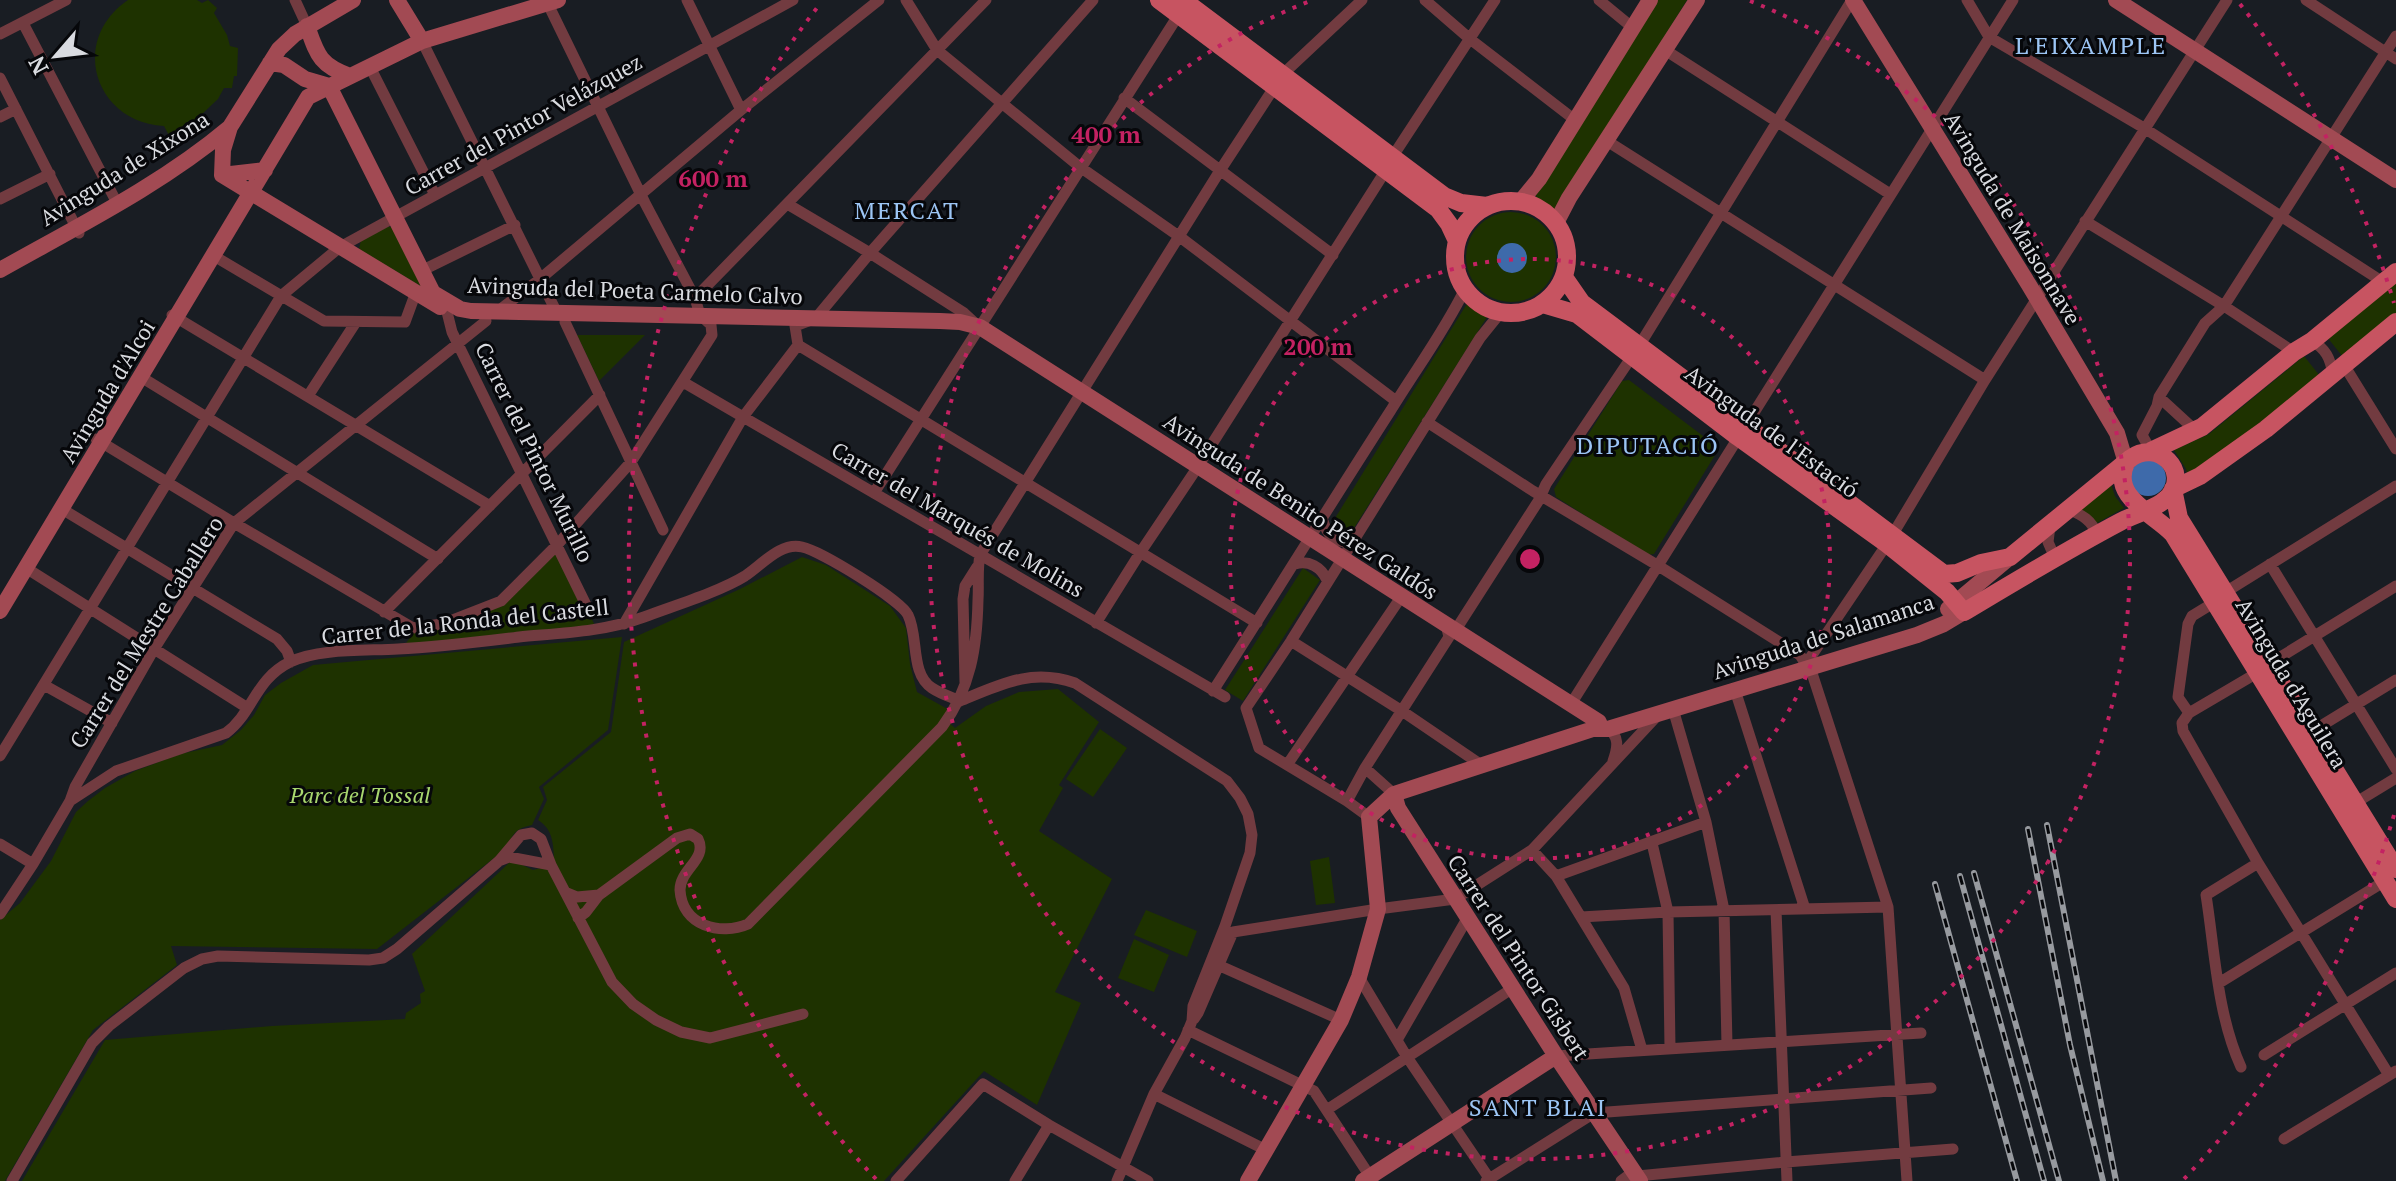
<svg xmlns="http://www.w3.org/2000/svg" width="2396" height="1181" viewBox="0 0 2396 1181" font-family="'PT Serif',serif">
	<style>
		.green { fill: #1e3200 }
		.water { fill: #3e6aaa }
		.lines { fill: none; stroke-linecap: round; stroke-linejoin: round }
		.street { stroke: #723b40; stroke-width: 11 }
		.secondary { stroke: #a24a53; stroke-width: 16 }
		.primary { stroke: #c75461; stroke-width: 18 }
		.rail-casing { stroke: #979a9f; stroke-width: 6 }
		.rail { stroke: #06070a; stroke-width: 3; stroke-dasharray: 9; stroke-linecap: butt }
		.ring { fill: none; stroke: #c32262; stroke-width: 4; stroke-dasharray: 4 8 }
		.labels { text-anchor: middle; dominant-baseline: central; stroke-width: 6; stroke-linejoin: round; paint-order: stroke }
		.street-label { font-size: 22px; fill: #d9dbe0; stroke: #06070a }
		.park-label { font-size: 22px; font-style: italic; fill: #a9d86f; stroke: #06070a }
		.neighbourhood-label { font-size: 24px; letter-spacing: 2px; fill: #9cc5f4; stroke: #06070a }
		.centre { fill: #c32262; stroke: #06070a; stroke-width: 4 }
		.ring-label { font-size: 24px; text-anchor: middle; font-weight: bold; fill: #c32262; stroke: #06070a; stroke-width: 6; stroke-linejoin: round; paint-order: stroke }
	</style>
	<rect width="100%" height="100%" fill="#191d23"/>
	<!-- green -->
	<path class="green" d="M128 0H197L202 3 208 0 217 8 214 13 227 35 230 46 238 48 237 76H234L232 88H224L218 99 200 116 202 121 189 128 173 143 164 126C94 122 69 40 128 0Z
		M1658 0H1687L1557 209C1547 211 1537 205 1536 195Z
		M1466 257a45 45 0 1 1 90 0a45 45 0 1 1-90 0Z
		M385 227H392L424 288 359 249 361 240Z
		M2396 281V313L2343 357 2327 337Z
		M1468 302 1487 317 1347 539 1329 528Z
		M577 335H645L599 381Z
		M2304 356 2320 376 2188 478 2186 469 2174 450 2209 434Z
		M1629 380 1715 445 1717 452 1654 554 1647 555 1556 497 1554 489 1622 381Z
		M2110 481 2115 496 2124 508 2097 523 2078 509Z
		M557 545 597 630 402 649 420 623 442 624 501 601Z
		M802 557 826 565 890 606 906 628 910 664 917 692 953 712 947 721 955 728 986 706 1019 692 1058 689 1099 722 1059 785 1063 788 1039 831 1112 879 1055 992 1081 1003 1037 1105 984 1071 884 1181H22L105 1040 272 1026 405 1019 406 1013 421 1003 420 994 425 991 412 954 512 860 533 870 544 867 554 857C553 841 552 829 538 820L547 800 543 787 611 732 624 642 740 589Z
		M1303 568 1320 580 1243 701 1225 690Z
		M622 637 608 730 539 787 544 799 532 825C517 828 512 833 507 848L377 949 171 946 177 965 93 1030 5 1181H0V920L20 903 51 861 76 812 88 801 105 788 135 771 180 754 222 745 241 730 254 715 265 695 281 683 313 665Z
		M1100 729 1127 748 1093 797 1066 779Z
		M1329 857 1335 903 1316 905 1310 861Z
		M1146 910 1197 931 1187 957 1134 935Z
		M1134 939 1169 955 1154 992 1118 978Z"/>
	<!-- water -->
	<path class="water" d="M1497 258a15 15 0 1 1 30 0a15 15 0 1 1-30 0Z
		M2130 478a18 18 0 1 1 36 0a18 18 0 1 1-36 0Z"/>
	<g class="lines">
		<!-- street -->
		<path class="street" d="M295 0 307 26
			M687 0 741 110
			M906 0 937 50 1080 167 1180 237 1396 401
			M1425 0 1470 39 1575 120
			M1599 0 1633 28
			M1967 0 1989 37 2144 128 2383 282
			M2306 0 2396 59
			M23 23 117 203
			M0 34 66 0
			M422 41 557 313
			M1665 50 1890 194
			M370 67 435 195
			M0 78 79 233
			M1124 98 1333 255
			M0 117 16 109
			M1607 141 1985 380
			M1388 156H1393L1495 0
			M0 199 50 174
			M789 205 870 253 964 313 977 325
			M2085 221 2224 306 2294 352
			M214 256 324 321 405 322 416 292
			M421 271 515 225
			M695 298 986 0
			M498 311 540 279 741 110 879 0
			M447 312 452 332 589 611
			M172 315 490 506
			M565 322 663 530
			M2312 341C2326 349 2330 358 2333 374
			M798 345 1257 623
			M798 345 795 326 816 318 870 253 1093 0
			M2344 365 2396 449
			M141 377 438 559
			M683 382 1225 697
			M308 396 356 322
			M2159 397 2196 431
			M1427 422 1533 491 1657 565 1800 655 1803 660
			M96 439 234 523 413 628 442 624 501 601 557 545 631 462 712 335 711 325 700 315 695 298 645 203 546 0
			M2151 451 2142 435 2157 406 2159 397 2205 323 2224 306 2396 36
			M1198 466 1386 170
			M874 493 1181 11
			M62 509 277 639 287 651 291 662
			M2068 509C2082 515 2092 520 2097 535
			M1323 521C1327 535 1335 543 1351 542
			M2050 526 2048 542 2055 558
			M1295 564C1309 560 1321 567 1327 580
			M2270 564 2396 769
			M26 568 246 707
			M2224 593 2396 486
			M384 612 600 395
			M1096 623 1140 553 1193 474
			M624 624 743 417 798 345
			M1455 631 1539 500 1546 484 1639 346 1852 0
			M1291 641 1402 711 1480 764
			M2269 664 2396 586
			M2257 673 2189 713 2182 723 2183 731 2258 863 2389 1075
			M965 682 963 599 965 586 977 567
			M44 685 112 723
			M1735 690 1805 909
			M1213 691C1273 597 1331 503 1391 410 1416 369 1444 332 1465 289
			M960 701C1001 684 1032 668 1075 683L1227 781 1240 798 1248 814 1252 835 1250 853 1225 926 1193 1006 1192 1021 1185 1038 1154 1094 1117 1181
			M1571 704 2013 0
			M1246 708 1291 641 1480 338 1501 312
			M1246 708 1259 748 1347 801 1369 817
			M1673 709 1706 822 1724 910 1727 1045
			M2189 713 2178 697 2188 624 2192 616 2215 602
			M1606 727C1620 736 1618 747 1613 761
			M2310 736 2311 732 2396 680
			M0 756 281 296 340 247 793 0
			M1287 765 1397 603
			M1365 768 1394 794
			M70 801 116 771 226 733C253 713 255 679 290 662 319 648 366 651 398 649 438 647 478 642 519 637 561 633 603 632 644 617 673 606 719 592 745 576 762 565 780 542 802 547 821 551 901 600 908 615 919 637 910 674 932 688 941 694 951 697 960 701
			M1347 801 1365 768 1449 637 1446 625
			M2355 803 2396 778
			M1652 843 1668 912 1670 1048
			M0 844 33 864
			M1532 850 1556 876 1624 988 1642 1050
			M499 861 509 857 551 865
			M1556 876 1706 822
			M565 892 577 897 599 895
			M1776 910 1787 1181
			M0 914 33 864 70 801 75 787 154 649 234 523 486 321
			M1581 917 1668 912 1888 907
			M578 918 586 912 599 895 677 838 690 834 698 839C708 859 680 869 680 890 682 926 721 936 748 924L942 727C971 688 977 647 978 600 979 584 977 570 980 555L1221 169 1283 74 1362 0
			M1218 965 1341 1020
			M1359 977 1407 1057 1491 1181
			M2219 983 2385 881
			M1194 1019 1198 1013 1233 932 1378 909 1455 899 1532 850 1657 716
			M1188 1030 1314 1091 1373 1181
			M1397 1040 1468 917
			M2264 1055 2396 973
			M1556 1056 1921 1033
			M2241 1067C2217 1014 2215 952 2206 895L2258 863
			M1154 1094 1266 1150
			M1328 1109 1513 988
			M2284 1139 2396 1071
			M1637 1176 1786 1162 1953 1149
			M12 1181 92 1043 109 1026 184 968 202 959 218 956 369 960 383 958 397 949 499 861 521 835 532 833 541 839 551 865 612 982 633 1004 656 1020 681 1032 710 1038 803 1014
			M896 1181 983 1084 1049 1125 1148 1181
			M1015 1181 1049 1125
			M1486 1181 1594 1113 1931 1088
			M1621 1181 1633 1172
			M1907 1181 1888 907 1810 667V658L1887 544 1985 380 2227 0"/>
		<!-- secondary -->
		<path class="secondary" d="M397 0 422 41
			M1853 0 2029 285 2117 433 2126 463
			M2116 0 2396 180
			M307 26C317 54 319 65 350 76
			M270 63 284 65 305 79 329 86 433 293 460 309 471 311 940 321 960 322 980 327 1599 722
			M222 175 440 307
			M222 175 223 150 230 127 279 49 295 34 353 0
			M222 175 265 170
			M1521 201 1539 179 1650 0
			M1556 223 1569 198 1697 0
			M0 270C78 226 161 185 230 127
			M1948 609 2010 557
			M0 611 308 97 422 41 558 0
			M1394 794 1398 808 1556 1056 1640 1181
			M1248 1181 1341 1020 1359 977 1378 909 1369 817 1394 794 1593 729H1608L1917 635 1944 624 1964 612
			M1363 1181 1556 1056"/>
		<!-- primary -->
		<path class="primary" d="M1159 0 1438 209 1449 224 1457 241
			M1183 0 1444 196 1461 203 1487 206
			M1455 257a56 56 0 1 1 112 0a56 56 0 1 1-112 0Z
			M1543 304 1577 314 1738 437 1887 544 1947 592 1964 612C2016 581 2067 550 2120 522 2135 514 2157 509 2169 496 2190 471 2158 439 2131 458L2010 557 1981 563 1957 573 1944 574 1582 303 1564 277
			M2151 451 2202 427 2294 352 2312 341 2396 272
			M2126 463C2110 497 2153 513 2173 534L2396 899
			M2173 489 2179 518 2396 869
			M2173 489 2200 476 2266 429 2396 322"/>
		<defs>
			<path id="rail" d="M2047 825 2116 1181
				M2028 829 2070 1045 2103 1181
				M1974 873 2059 1181
				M1960 876 2044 1181
				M1935 884 2017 1181"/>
		</defs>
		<!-- rail casing -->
		<use href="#rail" class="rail-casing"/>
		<!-- rail -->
		<use href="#rail" class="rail"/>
	</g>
	<!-- distance rings -->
	<g class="ring">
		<circle cx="1530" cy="559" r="300"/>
		<path d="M1750 1A600 600 0 1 1 1310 1"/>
		<path d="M2394 815A901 901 0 0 1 2184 1179M876 1179A901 901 0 0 1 820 4M2240 4A901 901 0 0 1 2394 303"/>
	</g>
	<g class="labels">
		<!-- street labels -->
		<g class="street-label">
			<text transform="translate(523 124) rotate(-29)">Carrer del Pintor Velázquez</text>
			<text transform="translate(124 168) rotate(-32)">Avinguda de Xixona</text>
			<text transform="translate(2013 218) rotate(59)">Avinguda de Maisonnave</text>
			<text transform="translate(635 290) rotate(2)">Avinguda del Poeta Carmelo Calvo</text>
			<text transform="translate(107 391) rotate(-59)">Avinguda d'Alcoi</text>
			<text transform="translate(1772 431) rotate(36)">Avinguda de l'Estació</text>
			<text transform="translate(535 452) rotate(64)">Carrer del Pintor Murillo</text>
			<text transform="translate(1301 506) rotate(33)">Avinguda de Benito Pérez Galdós</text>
			<text transform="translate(958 519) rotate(30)">Carrer del Marqués de Molins</text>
			<text transform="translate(465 621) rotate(-6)">Carrer de la Ronda del Castell</text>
			<text transform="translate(146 632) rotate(-58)">Carrer del Mestre Caballero</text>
			<text transform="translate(1823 636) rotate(-18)">Avinguda de Salamanca</text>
			<text transform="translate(2292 683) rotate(59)">Avinguda d'Aguilera</text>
			<text transform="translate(1519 957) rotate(57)">Carrer del Pintor Gisbert</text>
		</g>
		<!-- park labels -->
		<g class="park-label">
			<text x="360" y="794">Parc del Tossal</text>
		</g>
		<!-- neighbourhood labels -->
		<g class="neighbourhood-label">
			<text x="2091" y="45">L'EIXAMPLE</text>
			<text x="907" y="210">MERCAT</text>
			<text x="1648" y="445">DIPUTACIÓ</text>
			<text x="1538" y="1107">SANT BLAI</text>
		</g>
	</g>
	<circle cx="1530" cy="559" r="12" class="centre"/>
	<g class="ring-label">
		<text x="1106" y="143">400 m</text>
		<text x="713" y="187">600 m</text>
		<text x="1318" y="355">200 m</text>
	</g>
	<!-- north arrow -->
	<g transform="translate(56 56) rotate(242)" stroke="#06070a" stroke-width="6" paint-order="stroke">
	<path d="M0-6L14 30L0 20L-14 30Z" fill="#d9dbe0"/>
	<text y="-12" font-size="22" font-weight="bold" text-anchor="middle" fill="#d9dbe0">N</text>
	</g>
</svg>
